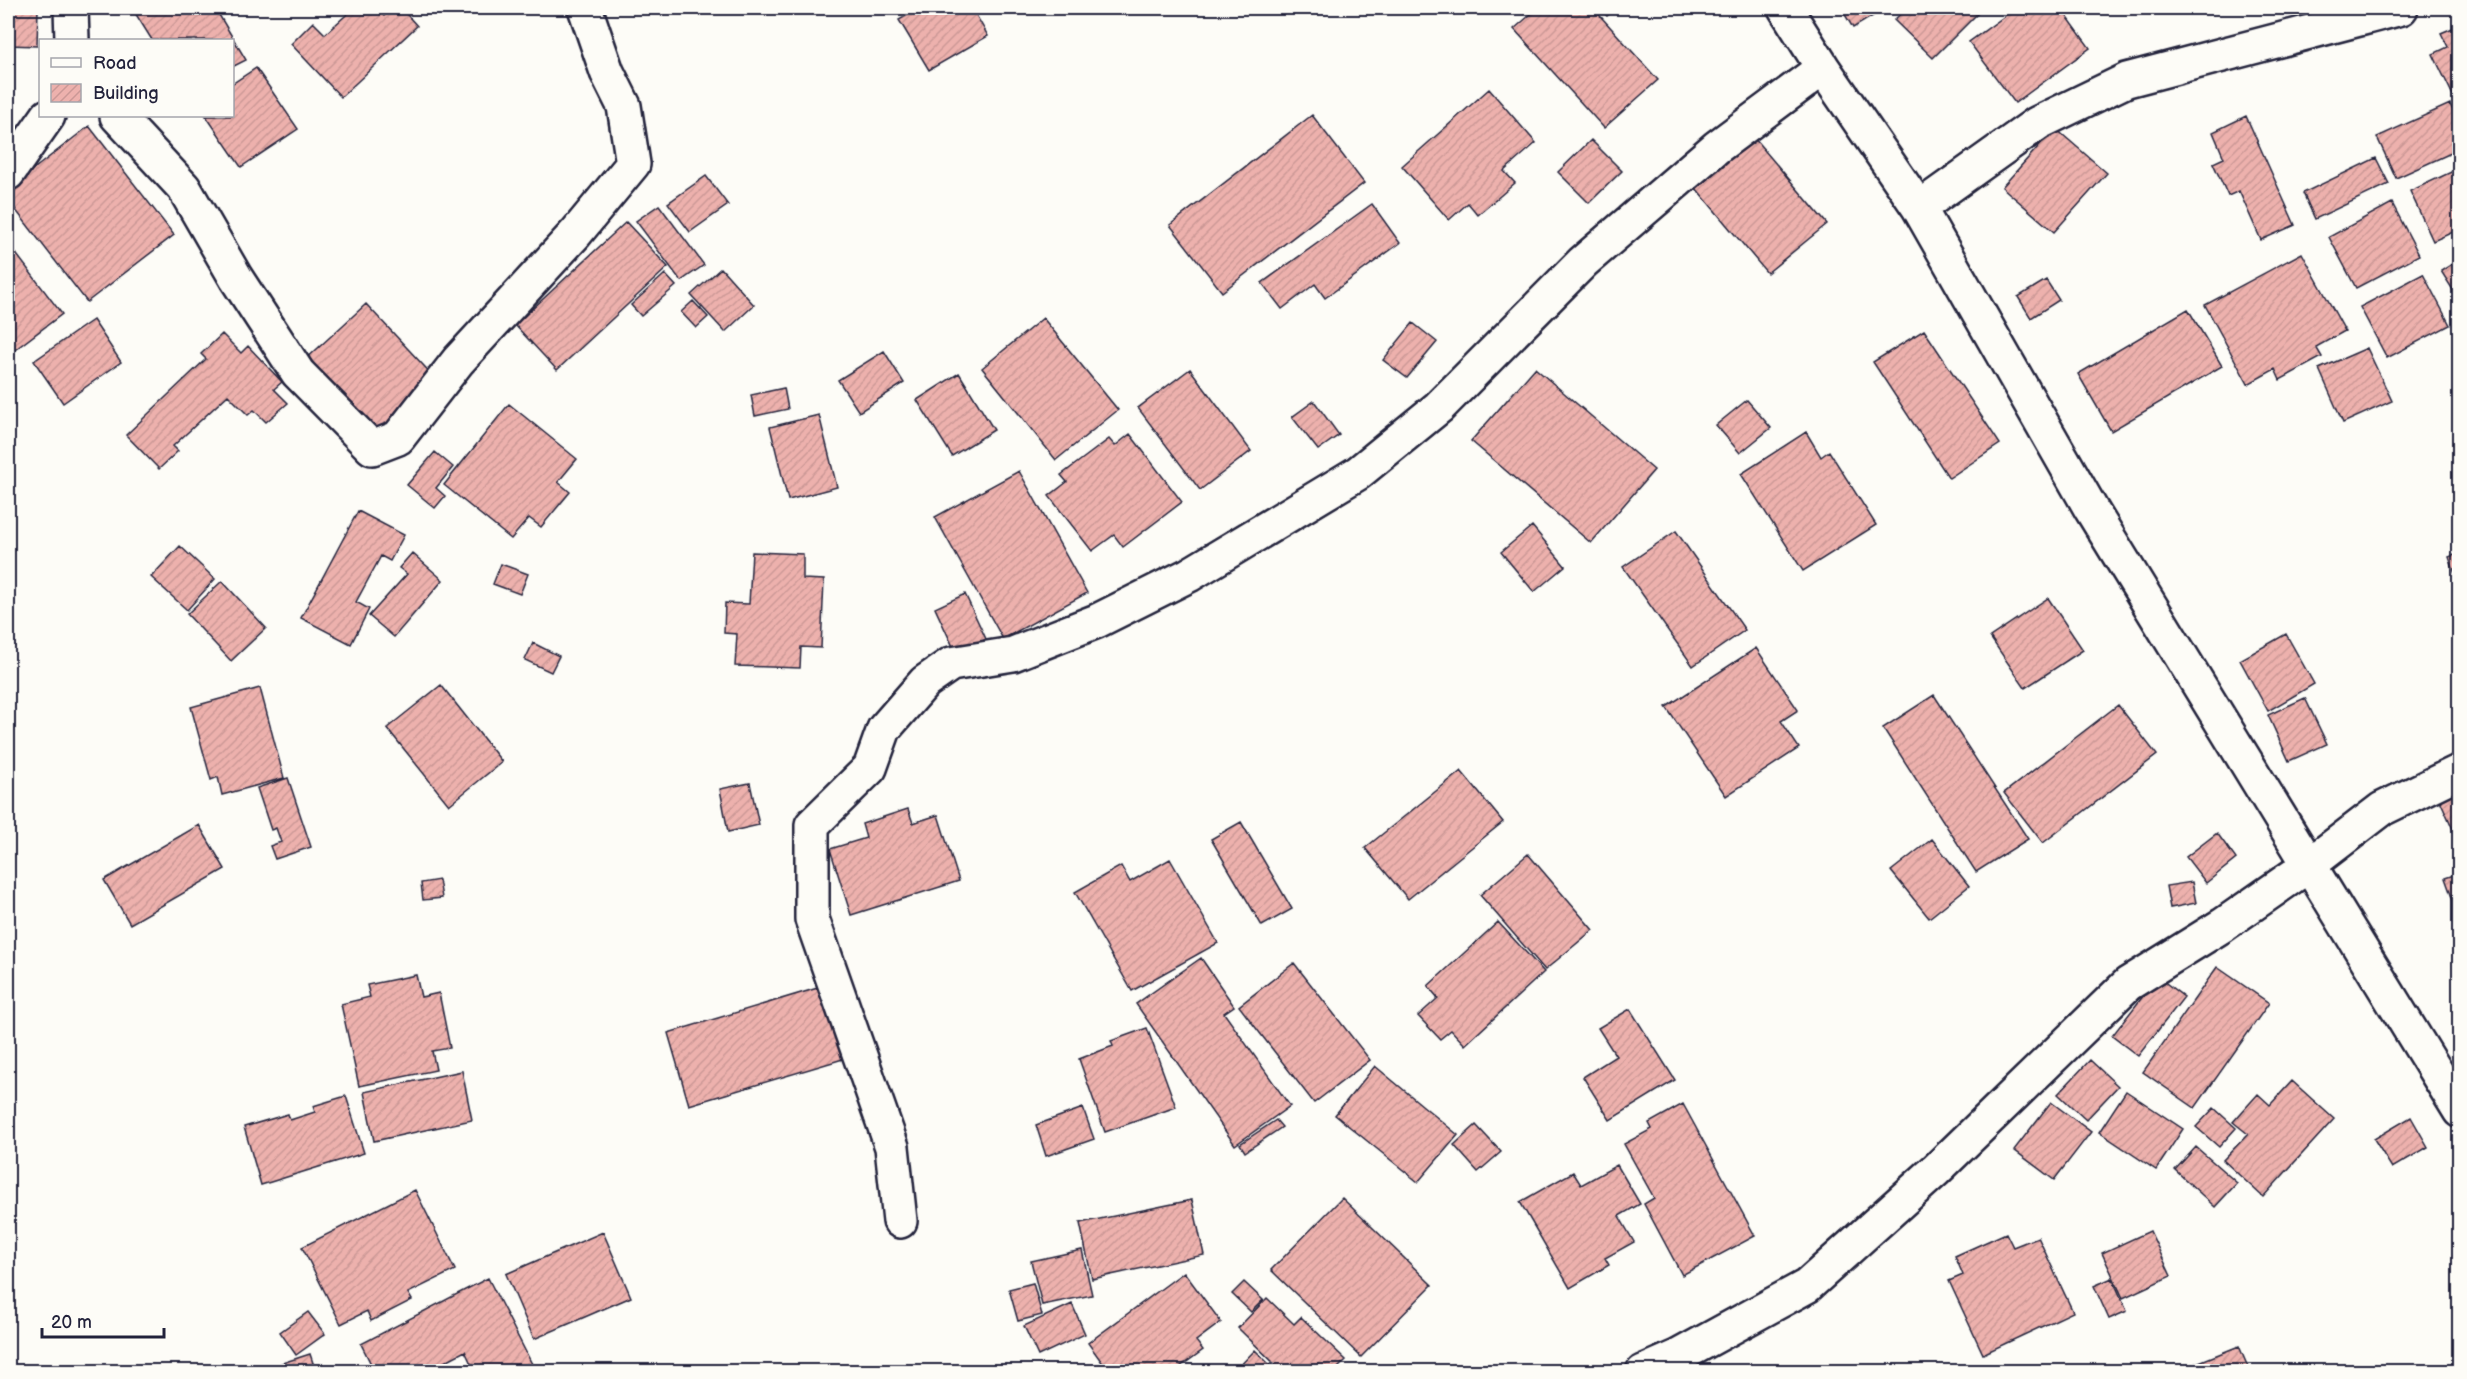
<svg xmlns="http://www.w3.org/2000/svg" width="2467" height="1379" viewBox="0 0 2467 1379" font-family="'Balsamiq Sans',sans-serif">
	<style>
		.building { fill: url(#building-hatch); stroke: #22223b; stroke-width: 1.5 }
		.lines { fill: none; stroke-linecap: round; stroke-linejoin: round }
		.street-casing { stroke: #22223b; stroke-width: 38 }
		.street { stroke: #fdfcf7; stroke-width: 33 }
	</style>
	<defs>
		<pattern id="building-hatch" width="6" height="6" patternUnits="userSpaceOnUse" patternTransform="scale(1.5)"><rect width="6" height="6" fill="#edb1ad"/><path d="M-1 1l2-2M0 6l6-6M5 7l2-2" fill="none" stroke="#cb9896"/></pattern>
	</defs>
	<rect width="100%" height="100%" fill="#fdfcf7"/>
	<filter id="ink" filterUnits="userSpaceOnUse"><feTurbulence type="fractalNoise" baseFrequency=".0167" numOctaves="2"/><feDisplacementMap in="SourceGraphic" scale="12" xChannelSelector="R" yChannelSelector="G"/><feConvolveMatrix kernelMatrix="1 2 1 2 8 2 1 2 1" color-interpolation-filters="sRGB"/></filter>
	<g filter="url(#ink)">
		<!-- building -->
		<path class="building" d="M8 8H38L37 46 8 45Z
			M132 8H215L246 60 232 67V40H152Z
			M354 8H376L384 16 392 8H401L417 26 341 97 291 44 313 22 325 34Z
			M920 8H972L988 36 929 70 899 20Z
			M1538 8H1593L1658 80 1604 128 1514 29Z
			M1599 8H1616L1607 16Z
			M1841 8H1886L1853 28Z
			M1907 8H1983L1933 58 1894 20Z
			M2016 8H2061L2090 48 2015 103 1969 42Z
			M2460 25V110L2433 54 2448 47 2441 33Z
			M256 68 298 129 241 167 206 116H232V84Z
			M1489 89 1536 143 1504 171 1515 183 1478 215 1468 203 1449 220 1402 166Z
			M2450 104 2460 127V149L2396 178 2377 137Z
			M8 115 14 145 8 147Z
			M1312 115 1364 183 1222 292 1170 225Z
			M2246 116 2295 225 2261 240 2239 191 2228 196 2213 163 2224 158 2213 132Z
			M89 126 174 235 87 302 8 200V189Z
			M2055 128 2107 173 2054 232 2002 187Z
			M1754 138 1827 224 1767 273 1695 187Z
			M1591 140 1622 171 1589 203 1558 172Z
			M2376 158 2389 184 2315 219 2303 193Z
			M2460 168V229L2433 241 2410 191Z
			M706 176 728 205 690 232 668 203Z
			M2392 203 2419 255 2356 288 2329 237Z
			M1372 204 1400 243 1325 298 1315 284 1282 309 1262 283Z
			M659 205 704 265 681 281 636 221Z
			M626 222 668 267 557 370 515 325Z
			M8 243 62 314 8 355Z
			M2302 253 2345 331 2316 347 2322 357 2280 380 2275 369 2248 384 2205 305Z
			M2460 259V301L2441 271Z
			M721 268 754 305 725 332 691 295Z
			M665 274 676 286 641 316 631 305Z
			M2423 274 2450 325 2387 358 2360 307Z
			M2046 280 2059 300 2031 318 2018 297Z
			M693 301 708 317 696 328 681 312Z
			M366 304 437 380 375 436 305 360Z
			M2188 309 2222 366 2111 431 2078 374Z
			M1043 318 1118 410 1056 460 982 368Z
			M93 320 121 362 63 403 34 361Z
			M1413 323 1437 342 1407 378 1383 360Z
			M1924 330 2000 444 1949 478 1873 362Z
			M222 334 241 353 248 346 282 382 274 389 288 403 266 422 254 410 248 415 228 395 173 446 178 451 159 469 126 435 206 359 201 354Z
			M2367 348 2392 401 2343 423 2319 369Z
			M884 351 904 383 859 412 838 380Z
			M1535 368 1654 470 1591 543 1471 441Z
			M1190 369 1251 451 1200 490 1138 408Z
			M959 373 994 430 952 456 917 400Z
			M784 388 788 409 755 416 751 395Z
			M1747 400 1771 428 1740 453 1716 425Z
			M1314 401 1339 435 1318 450 1292 417Z
			M509 404 577 459 558 482 570 492 541 527 529 518 511 539 444 485Z
			M819 415 837 487 788 500 770 427Z
			M1806 432 1821 457 1829 451 1876 525 1803 571 1741 474Z
			M1130 434 1182 502 1123 547 1114 535 1092 551 1049 496 1067 482 1061 475 1109 439 1115 446Z
			M435 452 453 467 436 488 445 496 435 508 407 485Z
			M1019 471 1087 593 1003 639 935 517Z
			M358 511 404 535 390 561 381 556 356 602 369 609 351 644 301 618Z
			M1532 526 1565 566 1534 592 1501 552Z
			M1676 531 1745 630 1693 666 1623 567Z
			M180 546 215 579 187 610 151 577Z
			M752 552 803 554V579L824 580 821 648 801 647 800 668 735 666 737 634 724 633 725 603 749 604Z
			M412 553 443 580 394 637 369 616 407 574 399 568Z
			M2460 553V588L2449 557Z
			M501 564 528 574 520 594 493 584Z
			M222 581 266 628 231 661 187 614Z
			M965 594 986 639 956 653 935 608Z
			M2048 598 2083 650 2025 688 1990 637Z
			M2286 634 2314 684 2268 711 2240 660Z
			M533 643 559 656 551 672 525 660Z
			M1756 648 1798 710 1781 721 1799 748 1726 796 1666 707Z
			M441 685 502 762 449 805 387 728Z
			M260 688 284 778 222 795 218 777 211 780 191 707Z
			M1934 695 2028 839 1976 872 1883 728Z
			M2305 698 2327 744 2289 761 2268 715Z
			M2118 705 2157 755 2043 843 2004 793Z
			M1461 771 1503 822 1408 899 1365 848Z
			M288 778 311 847 275 859 270 846 281 842 276 828 271 830 257 788Z
			M2460 779V827L2453 829 2435 789Z
			M750 783 759 825 728 832 720 789Z
			M908 809 913 823 938 815 959 881 851 915 830 849 866 838 862 824Z
			M1241 822 1292 909 1262 926 1211 839Z
			M199 825 225 869 130 924 104 880Z
			M2217 833 2236 859 2206 883 2186 857Z
			M1932 839 1969 886 1929 918 1891 871Z
			M1528 854 1593 930 1545 970 1480 895Z
			M1170 859 1218 943 1132 991 1075 892 1121 866 1130 882Z
			M2460 873V902L2454 903 2445 878Z
			M439 880 442 898 423 900 421 883Z
			M2192 882 2196 903 2170 908 2166 886Z
			M1498 922 1544 972 1465 1045 1451 1030 1440 1039 1418 1016 1438 998 1428 986Z
			M1201 958 1234 1006 1224 1013 1290 1106 1235 1145 1136 1004Z
			M1294 963 1370 1060 1314 1103 1239 1006Z
			M2217 967 2269 1003 2195 1108 2143 1072Z
			M416 975 421 997 439 993 450 1048 432 1051 436 1070 359 1086 341 1004 370 997 367 985Z
			M2158 977 2184 997 2138 1056 2112 1036Z
			M821 987 843 1059 689 1105 668 1033Z
			M1630 1009 1675 1080 1610 1120 1583 1077 1616 1056 1598 1028Z
			M1147 1028 1176 1107 1105 1132 1079 1059 1113 1046 1111 1041Z
			M2090 1060 2118 1086 2086 1120 2058 1094Z
			M1375 1066 1458 1135 1418 1182 1335 1115Z
			M462 1071 472 1120 374 1141 364 1092Z
			M2292 1081 2334 1119 2263 1197 2223 1160 2248 1134 2233 1122 2258 1094 2270 1105Z
			M2126 1091 2183 1129 2156 1170 2099 1132Z
			M346 1096 364 1153 261 1185 244 1127 288 1114 290 1120 315 1112 313 1106Z
			M2051 1102 2091 1132 2054 1180 2014 1150Z
			M1683 1104 1755 1236 1682 1275 1644 1204 1654 1198 1624 1144 1652 1129 1649 1123Z
			M1083 1108 1094 1139 1046 1156 1036 1125Z
			M2214 1108 2236 1128 2219 1147 2196 1127Z
			M2411 1117 2428 1147 2392 1168 2374 1139Z
			M1276 1120 1282 1127 1245 1152 1240 1144Z
			M1476 1125 1501 1152 1478 1172 1454 1145Z
			M2196 1147 2237 1183 2215 1207 2175 1170Z
			M1617 1165 1640 1204 1619 1216 1634 1242 1605 1258 1609 1265 1570 1288 1520 1202 1573 1172 1581 1185Z
			M415 1190 455 1270 408 1293 412 1300 371 1321 367 1311 341 1324 302 1247Z
			M1342 1198 1432 1285 1361 1357 1271 1270Z
			M1192 1200 1204 1255 1092 1279 1080 1223Z
			M2150 1231 2171 1276 2123 1298 2102 1253Z
			M603 1232 631 1297 534 1339 506 1274Z
			M2006 1233 2013 1247 2038 1237 2073 1312 1983 1354 1949 1281 1963 1275 1955 1256Z
			M1082 1250 1092 1295 1042 1305 1031 1261Z
			M1184 1272 1221 1322 1196 1341 1203 1350 1173 1372H1109L1088 1343Z
			M488 1278 536 1372H475L465 1351 425 1372H375L361 1344Z
			M2112 1278 2127 1311 2109 1319 2094 1286Z
			M1244 1282 1263 1300 1251 1312 1232 1294Z
			M1033 1283 1042 1315 1018 1321 1009 1289Z
			M1267 1298 1294 1324 1301 1317 1346 1360 1334 1372H1283L1238 1328Z
			M1072 1304 1085 1334 1038 1356 1024 1326Z
			M308 1312 325 1334 296 1355 280 1332Z
			M2239 1346 2250 1372H2174Z
			M1255 1350 1277 1372H1234Z
			M310 1354 316 1372H272L270 1367Z"/>
		<g class="lines">
			<defs>
				<path id="street" d="M71 8 72 40
					M1785 8 1823 68 1919 208 2091 509 2460 1111
					M117 116 184 188 236 278 298 373 372 448 398 438 458 361 576 233 633 164 624 106 607 72 585 8
					M8 173 48 116
					M1919 208 2038 123 2127 80 2401 8
					M900 1221 892 1147 812 919V825L870 768 884 729 925 682 951 664 1013 654 1097 621 1189 575 1358 473 1439 407 1583 262 1717 147 1823 68
					M1643 1372 1677 1357 1807 1286 1936 1170 2128 984 2223 925 2309 865 2382 809 2460 771"/>
			</defs>
			<!-- street casing -->
			<use href="#street" class="street-casing"/>
			<!-- street -->
			<use href="#street" class="street"/>
		</g>
	</g>
	<!-- margin -->
	<rect width="2467" height="1379" fill="none" stroke="#fdfcf7" stroke-width="30"/>
	<rect x="15" y="15" width="2437" height="1349" fill="none" stroke="#22223b" stroke-width="2" filter="url(#ink)"/>
	<!-- legend -->
	<rect x="39" y="39" width="195" height="78" fill="#fdfcf7" stroke="#a5a5ac" stroke-width="1.5"/>
	<rect x="51" y="58" width="30" height="9" fill="#fdfcf7" stroke="#a5a5ac" stroke-width="1.5"/>
	<text x="93" y="69" font-size="18" fill="#22223b">Road</text>
	<rect x="51" y="84" width="30" height="18" fill="url(#building-hatch)" stroke="#a5a5ac" stroke-width="1.5"/>
	<text x="93" y="99" font-size="18" fill="#22223b">Building</text>
	<!-- scale -->
	<path d="M42 1328v9h122v-9" fill="none" stroke="#22223b" stroke-width="3"/>
	<text x="51" y="1328" font-size="18" fill="#22223b" stroke="#fdfcf7" stroke-width="4.5" paint-order="stroke">20 m</text>
</svg>
